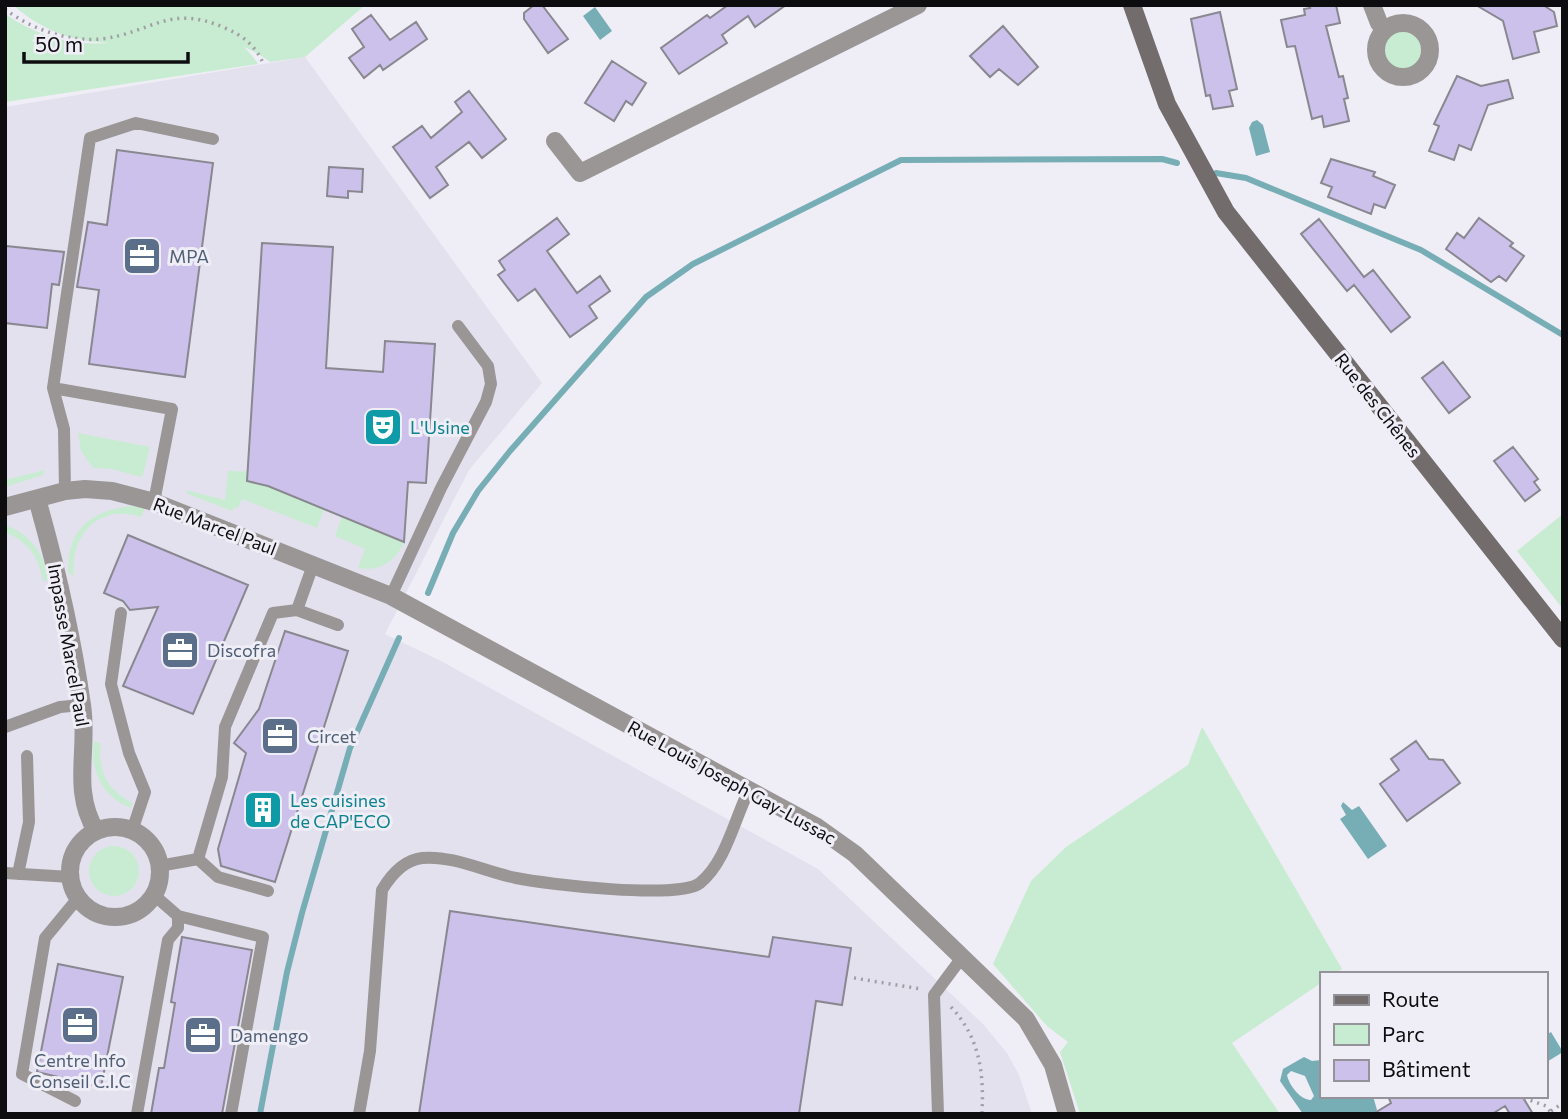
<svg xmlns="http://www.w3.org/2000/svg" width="1568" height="1119" viewBox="0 0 1568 1119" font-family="Commissioner,sans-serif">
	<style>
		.built { fill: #e4e1ef }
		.green { fill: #c8ecd1 }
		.water { fill: #77aeb6; fill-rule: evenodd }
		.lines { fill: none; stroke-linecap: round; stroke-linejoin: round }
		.stream { stroke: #77aeb6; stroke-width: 6 }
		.building { fill: #ccc1ea; stroke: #89878f; stroke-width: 2 }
		.path { stroke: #a09ea4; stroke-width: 3.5; stroke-dasharray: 2 5; stroke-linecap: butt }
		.lane { stroke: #9a9696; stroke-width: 12 }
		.street { stroke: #9a9696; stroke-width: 18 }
		.secondary { stroke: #726c6c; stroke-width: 18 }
		.labels { text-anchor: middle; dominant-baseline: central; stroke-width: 6; stroke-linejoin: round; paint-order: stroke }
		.service-label { font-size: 18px; fill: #4e5e75; stroke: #efedf5; text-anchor: start }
		.street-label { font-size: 18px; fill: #0d0c0f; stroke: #efedf5 }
		.culture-label { font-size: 18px; fill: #0d838f; stroke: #efedf5; text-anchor: start }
	</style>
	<rect width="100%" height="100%" fill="#efedf5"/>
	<!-- built -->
	<path class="built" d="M305 57 542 383 469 470 385 634 441 661 818 869 983 1024 1007 1053 1019 1075 1032 1114H5V107Z"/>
	<!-- green -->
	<path class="green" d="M13 5H365L305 57 270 62C187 0 107 87 13 5Z
		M5 14C36 35 70 46 107 43 127 41 145 30 164 25 201 16 238 33 258 64L5 102Z
		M1383 50a19 19 0 1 1 38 0a19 19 0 1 1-38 0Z
		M78 433 150 447 143 475 141 477 112 469 93 468 81 451Z
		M45 470 43 475 5 487V480Z
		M228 471 264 472 324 509 317 528 242 499 238 508 234 507 232 511 188 494 186 490 225 500Z
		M130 506 145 508 141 517C100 503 69 535 74 576L68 573C67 530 90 511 130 506Z
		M1563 514V609L1517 551Z
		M342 516 404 542C396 561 380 572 358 568L365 549 335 536Z
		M5 525C32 534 43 554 50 580L43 581C39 557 28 542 5 532Z
		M1202 727 1342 969 1335 974H1321V983L1232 1043 1280 1114H1080L1060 1052 1068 1042 1047 1026 993 964 1031 881 1066 847 1188 765Z
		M94 742 101 743C97 771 108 791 133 803L131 808C104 798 89 771 94 742Z
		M89 871a25 25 0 1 1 50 0a25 25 0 1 1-50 0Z"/>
	<!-- water -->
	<path class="water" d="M595 7 612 31 600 40 583 16Z
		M1257 120 1263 125 1270 152 1256 156 1249 128 1252 122Z
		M1343 802 1352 810 1359 806 1387 846 1368 859 1340 819 1346 815 1341 806Z
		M1551 1032 1563 1052 1545 1063V1036Z
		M1304 1057 1312 1061 1321 1060V1096H1373L1377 1110 1374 1114H1303L1280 1081 1283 1069ZM1291 1071 1305 1076 1314 1096 1311 1100C1300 1100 1289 1085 1287 1075Z"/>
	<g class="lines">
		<!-- stream -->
		<path class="stream" d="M1216 173 1246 178 1421 250 1563 335
			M428 593 453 533 478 491 510 451 646 297 693 264 901 160 1162 159 1177 163
			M260 1114 287 972 302 913 350 748 399 638"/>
	</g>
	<!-- building -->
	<path class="building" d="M534 5H542L568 39 548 53 524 19V13Z
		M728 5H786L755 27 748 16 722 35 727 43 679 74 661 48 707 15 710 18Z
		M1309 5H1336L1340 23 1326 26 1339 77 1343 76 1348 98 1344 99 1349 121 1324 127 1322 116 1312 119 1295 46 1287 47 1281 20 1305 15 1304 9 1310 8Z
		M1476 5H1543L1554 12 1557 26 1534 32 1539 52 1513 59 1503 21Z
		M1220 12 1237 89 1229 91 1233 106 1213 109 1210 95 1206 96 1191 19Z
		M371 15 390 40 416 22 427 39 383 70 380 65 364 78 349 58 364 47 352 29Z
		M1003 26 1038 67 1018 85 999 69 990 77 970 56Z
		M612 61 646 83 632 105 626 101 614 121 585 103Z
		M1457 76 1481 86 1508 80 1513 98 1488 105 1471 150 1459 145 1454 160 1429 151 1439 126 1434 124Z
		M469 91 506 139 482 158 469 142 436 167 448 185 430 198 393 147 422 126 431 138 462 112 455 102Z
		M117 150 213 163 185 377 89 364 99 290 77 287 88 222 107 225Z
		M1331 159 1375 172 1373 176 1395 185 1385 208 1374 204 1371 214 1328 197 1332 187 1321 183Z
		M329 167 363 169 362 192 348 191V198L327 196Z
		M557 218 569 234 547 251 577 293 600 276 610 291 589 306 597 318 570 337 535 289 518 301 498 275 505 270 499 261Z
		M1479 218 1513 243 1510 246 1524 256 1506 281 1499 276 1491 282 1446 249 1457 233 1464 238Z
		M1319 219 1364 277 1373 270 1410 317 1391 332 1354 285 1347 291 1301 234Z
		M262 243 333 247 326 368 383 372 385 341 435 344 426 483 408 482 404 542 268 486 247 481Z
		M6 246 64 252 59 285 52 284 47 328 5 323Z
		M1443 362 1470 397 1449 413 1422 378Z
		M1513 447 1538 479 1534 482 1540 490 1525 501 1494 461Z
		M128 535 248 585 193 714 123 686 158 607 130 610 123 601 104 593Z
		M285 631 348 651 275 882 221 866 218 849 246 753 234 743 259 709Z
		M1416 741 1429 759 1443 760 1460 783 1407 821 1380 784 1399 770 1391 759Z
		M450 911 769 957 773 937 851 948 842 1005 816 1001 799 1114H419Z
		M182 937 252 950 222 1114H151L159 1068H164L175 1003 171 1002Z
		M58 964 123 977 101 1087 37 1072Z
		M1388 1096H1522L1533 1114H1510L1505 1106 1492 1114H1373L1391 1103Z"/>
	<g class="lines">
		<!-- path -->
		<path class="path" d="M5 9C30 29 69 42 101 39 152 33 169 3 225 28 243 36 255 45 263 63
			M854 978 921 989
			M951 1007C980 1038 984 1073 982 1114
			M1524 1098 1546 1106 1552 1114
			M1551 1111 1563 1103"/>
		<!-- lane -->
		<path class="lane" d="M53 388 64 429 65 491
			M154 502 172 409 53 388 90 138 136 123 213 139
			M391 596 441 488 486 402 491 384 488 366 458 326
			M297 610 313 565
			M121 613 111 684 129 753 145 792 132 831
			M5 727 60 707 82 705
			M198 859 218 877 268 891
			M159 866 198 859 222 777 225 727 273 613 297 610 338 625
			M5 873 71 877
			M18 874 29 822 27 756
			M154 895 178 916 263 937 231 1114
			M75 1101 22 1074 45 938 78 898
			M137 1114 168 940 178 928V916
			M359 1114 370 1051 382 890C391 875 404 860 422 858 453 855 486 872 516 878 545 884 679 900 700 883 726 862 734 820 749 790
			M938 1114 934 995 963 956"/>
		<!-- street -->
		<path class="street" d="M1372 5 1379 23 1385 29
			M1376 50a27 27 0 1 1 54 0a27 27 0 1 1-54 0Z
			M555 141 580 173 918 5
			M37 499C56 566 72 635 82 705 89 749 71 790 96 831
			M5 507 65 491 85 489 112 491 154 502 391 596 817 827 855 854 1026 1019 1053 1065 1067 1114
			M70 872a45 45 0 1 1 90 0a45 45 0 1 1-90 0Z"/>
		<!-- secondary -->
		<path class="secondary" d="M1132 5 1167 104 1226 212 1563 639"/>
	</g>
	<!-- icons -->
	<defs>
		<symbol id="office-square" viewBox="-11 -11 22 22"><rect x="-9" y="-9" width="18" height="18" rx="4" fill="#5c6f8a" stroke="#efedf5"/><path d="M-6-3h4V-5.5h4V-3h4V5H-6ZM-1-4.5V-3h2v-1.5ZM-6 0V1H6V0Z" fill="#fff"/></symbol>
		<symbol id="theatre-square" viewBox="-11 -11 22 22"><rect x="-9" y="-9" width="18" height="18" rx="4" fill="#0f9aa8" stroke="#efedf5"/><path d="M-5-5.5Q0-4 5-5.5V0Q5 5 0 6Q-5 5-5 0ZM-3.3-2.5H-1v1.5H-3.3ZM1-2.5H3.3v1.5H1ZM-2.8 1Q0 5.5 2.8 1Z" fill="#fff"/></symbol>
		<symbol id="building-square" viewBox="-11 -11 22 22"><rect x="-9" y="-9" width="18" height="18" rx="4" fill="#0f9aa8" stroke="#efedf5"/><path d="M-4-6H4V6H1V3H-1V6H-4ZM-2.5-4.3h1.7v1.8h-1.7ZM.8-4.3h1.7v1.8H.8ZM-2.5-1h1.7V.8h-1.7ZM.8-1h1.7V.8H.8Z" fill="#fff"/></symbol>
	</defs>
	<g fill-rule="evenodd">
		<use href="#office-square" x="120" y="234" width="44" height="44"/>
		<use href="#theatre-square" x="361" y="405" width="44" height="44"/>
		<use href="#office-square" x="158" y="628" width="44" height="44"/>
		<use href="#office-square" x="258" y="714" width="44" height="44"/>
		<use href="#building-square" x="241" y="788" width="44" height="44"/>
		<use href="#office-square" x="58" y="1003" width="44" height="44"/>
		<use href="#office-square" x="181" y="1013" width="44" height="44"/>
	</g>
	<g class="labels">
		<!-- service labels -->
		<g class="service-label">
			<text x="169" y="256">MPA</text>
			<text x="207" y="650">Discofra</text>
			<text x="307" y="736">Circet</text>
			<text x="230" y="1035">Damengo</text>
			<text x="80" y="1060" text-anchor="middle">Centre Info<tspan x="80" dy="21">Conseil C.I.C</tspan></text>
		</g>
		<!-- street labels -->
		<g class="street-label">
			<text transform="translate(1378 405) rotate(52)">Rue des Chênes</text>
			<text transform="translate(215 526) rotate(21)">Rue Marcel Paul</text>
			<text transform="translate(69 645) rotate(80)">Impasse Marcel Paul</text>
			<text transform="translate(732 782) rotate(29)">Rue Louis Joseph Gay-Lussac</text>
		</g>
		<!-- culture labels -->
		<g class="culture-label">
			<text x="410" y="427">L'Usine</text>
			<text x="290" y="800">Les cuisines<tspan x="290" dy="21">de CAP'ECO</tspan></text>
		</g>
	</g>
	<!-- border -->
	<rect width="1568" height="1119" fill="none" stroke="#0d0c0f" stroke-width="14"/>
	<!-- legend -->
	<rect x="1320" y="972" width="228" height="126" fill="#efedf5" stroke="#959399" stroke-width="2"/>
	<rect x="1334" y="995" width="35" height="10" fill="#726c6c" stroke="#959399" stroke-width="2"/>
	<text x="1382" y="1007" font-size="21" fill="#0d0c0f">Route</text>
	<rect x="1334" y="1024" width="35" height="21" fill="#c8ecd1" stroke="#959399" stroke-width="2"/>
	<text x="1382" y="1042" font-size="21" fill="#0d0c0f">Parc</text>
	<rect x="1334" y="1060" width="35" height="21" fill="#ccc1ea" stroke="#959399" stroke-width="2"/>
	<text x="1382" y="1077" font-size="21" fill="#0d0c0f">Bâtiment</text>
	<!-- scale -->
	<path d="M24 52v10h164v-10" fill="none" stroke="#0d0c0f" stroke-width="3.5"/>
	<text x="35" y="52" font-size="21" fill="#0d0c0f" stroke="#efedf5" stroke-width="5" paint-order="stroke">50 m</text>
</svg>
